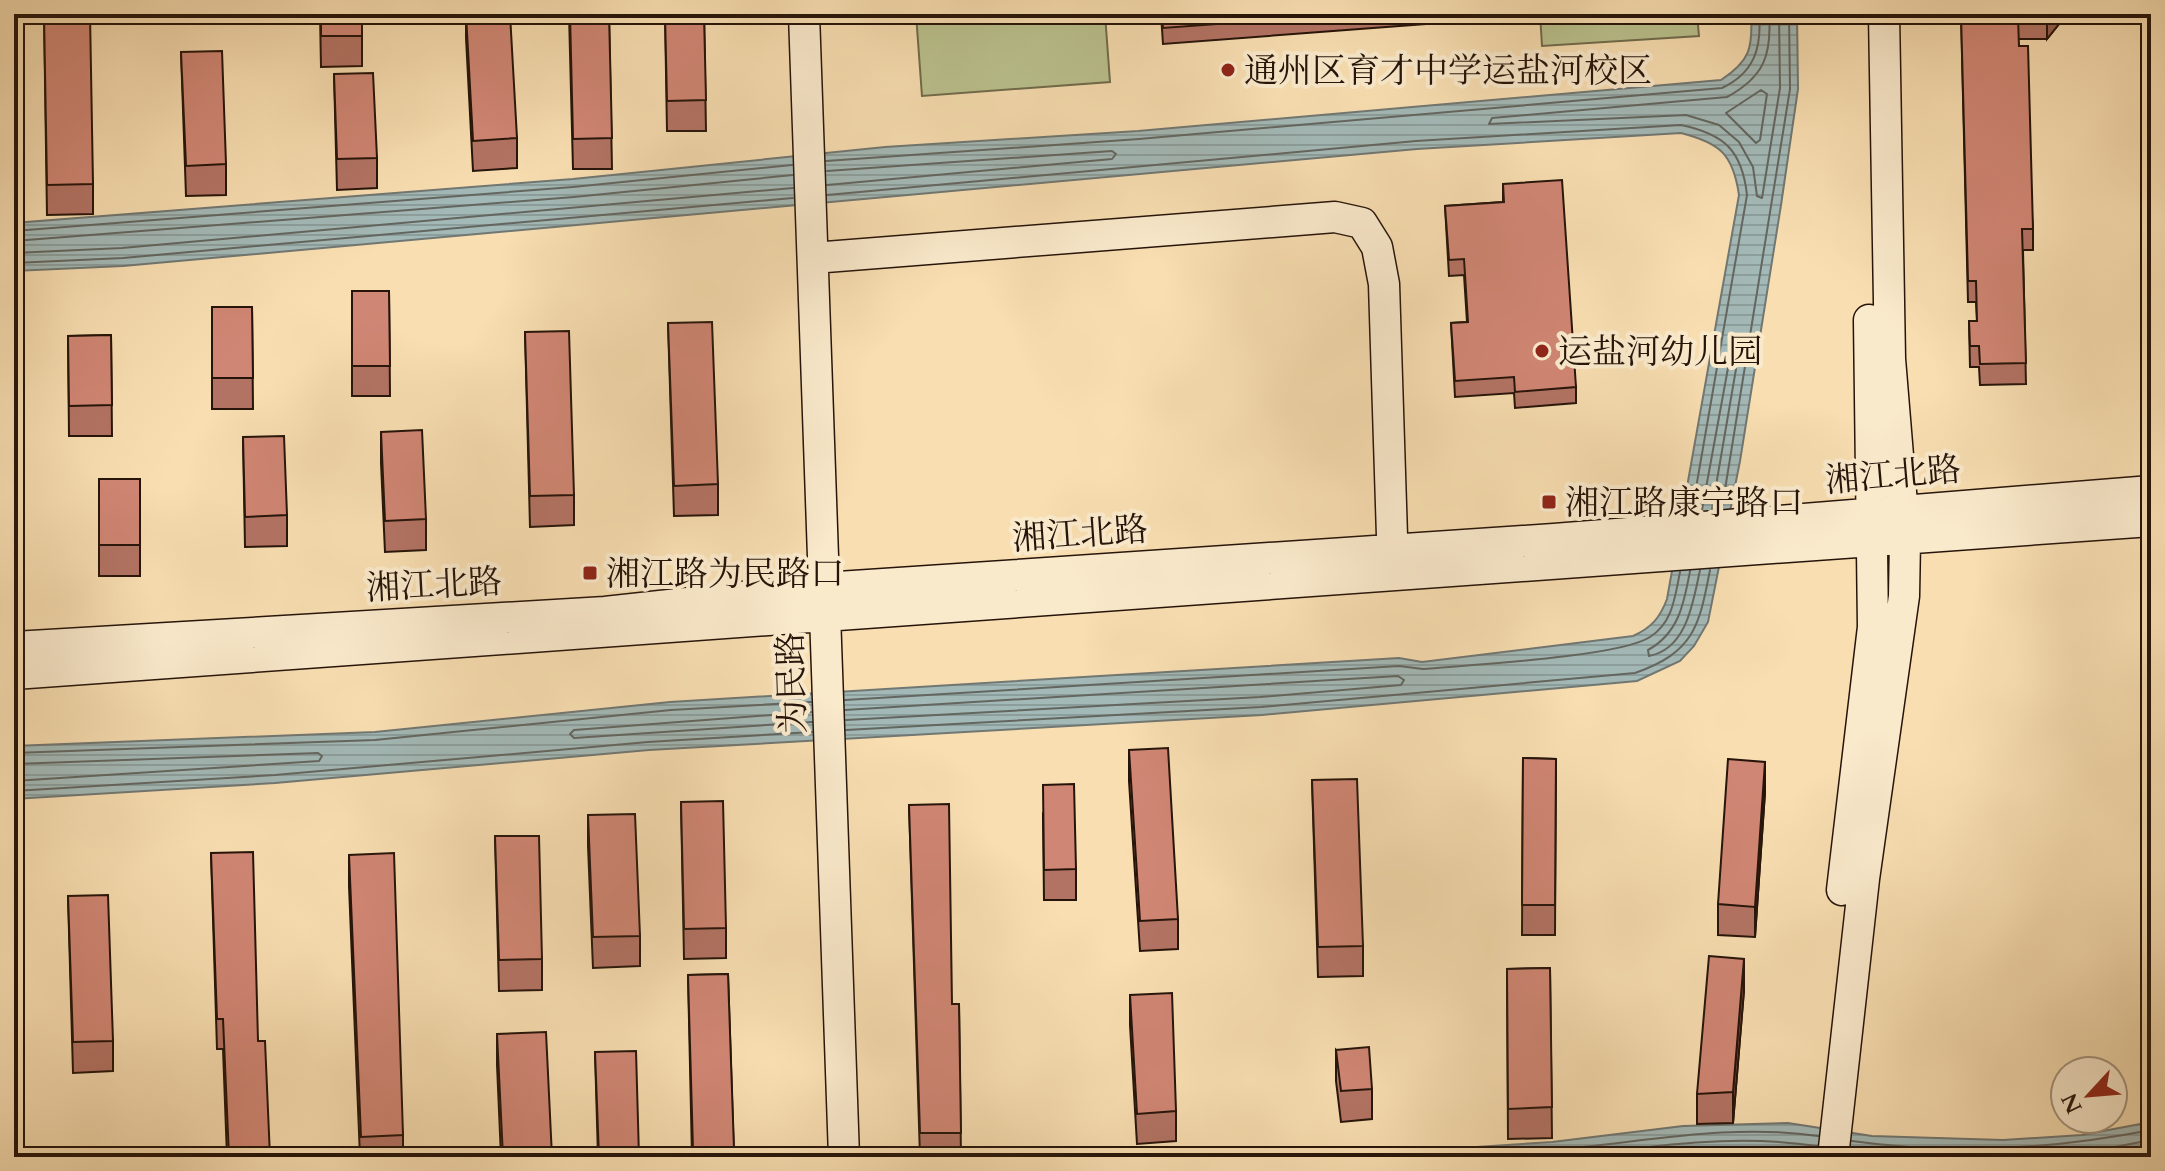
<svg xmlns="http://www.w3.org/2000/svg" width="2165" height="1171" font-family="Cardo,'Noto Serif SC',serif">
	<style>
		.pitch { fill: #bac28e; stroke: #706b4c; stroke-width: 2 }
		.water { fill: url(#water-rules); stroke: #717772; stroke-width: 2 }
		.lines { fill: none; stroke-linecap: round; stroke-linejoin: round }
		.shore { stroke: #646660; stroke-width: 2 }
		.secondary-casing { stroke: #26140a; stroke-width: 33 }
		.secondary { stroke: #faeacc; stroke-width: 30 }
		.wall { fill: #b37364; stroke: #26140a; stroke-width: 2 }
		.shaded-wall { fill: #925e51; stroke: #26140a; stroke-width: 2 }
		.building { fill: #d08674; stroke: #26140a; stroke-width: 2 }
		.poi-dot { fill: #8f2418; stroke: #faeacc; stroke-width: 3 }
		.labels { text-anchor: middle; stroke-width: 8; stroke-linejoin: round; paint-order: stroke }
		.poi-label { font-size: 34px; fill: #26140a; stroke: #faeacc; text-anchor: start }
		.street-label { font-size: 34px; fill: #26140a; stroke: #faeacc }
	</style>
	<defs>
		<pattern id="water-rules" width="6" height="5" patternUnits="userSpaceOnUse" patternTransform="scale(2)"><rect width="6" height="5" fill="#a3b9b7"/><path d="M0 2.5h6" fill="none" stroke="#8c9e9c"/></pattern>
	</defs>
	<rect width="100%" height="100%" fill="#f8deb1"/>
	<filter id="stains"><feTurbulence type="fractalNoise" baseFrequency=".0025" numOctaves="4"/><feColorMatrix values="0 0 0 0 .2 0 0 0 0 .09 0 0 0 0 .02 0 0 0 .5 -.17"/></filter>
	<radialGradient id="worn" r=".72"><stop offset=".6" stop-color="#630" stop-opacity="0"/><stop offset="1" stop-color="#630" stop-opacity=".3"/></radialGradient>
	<path class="pitch" d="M916,14H1105L1110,82L922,96Z
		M1540,14H1697L1699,36L1542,46Z"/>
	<path class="water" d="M1751,14H1797L1798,89L1781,205L1740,461L1708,622L1694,646L1680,661L1637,681L1262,715L649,750L275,783L14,799V746L375,732L670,702L1399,658L1422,662L1633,636C1651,628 1660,618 1667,599L1739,195C1733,154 1720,143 1681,133L1417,149L123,266L14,271V223L573,179L885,147L1138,131L1721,80C1750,61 1753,48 1751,14Z
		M2151,1122V1157H1323L1552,1142L1683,1126L1788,1123L1872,1136L2003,1140L2082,1135Z"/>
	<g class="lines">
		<path class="shore" d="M1769,14C1772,55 1764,77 1727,97L1492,118L1489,124L1686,115L1719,125L1739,142L1753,167L1757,196L1762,198L1780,88L1779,14
			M1761,90L1767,94L1760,140L1756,143L1726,113Z
			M826,161L1139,139L1722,88C1754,73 1762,48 1759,14
			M827,171L1112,151L1116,154L1112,159L827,185
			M827,195L1416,141L1681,125C1724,134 1742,150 1747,195L1692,511
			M14,231L573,187L792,165
			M14,241L574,197L793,175
			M14,253L122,248L793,188
			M14,263L123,258L793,198
			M1722,508L1790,89L1789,14
			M1702,510L1728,368L1732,365L1736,369L1712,509
			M1690,571C1684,603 1679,633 1648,650L1649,656C1687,649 1693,602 1700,570
			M845,700L1399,666L1423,669C1467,665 1620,657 1650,637C1673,623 1675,596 1680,572
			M845,710L1398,676L1404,680L1401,685L1260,697L846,720
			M811,712L574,730L570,734L574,738L812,722
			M846,730L1261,707L1635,673C1694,652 1699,627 1710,570
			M14,753L375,740L671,710L811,702
			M14,764L318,753L322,756L319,761L14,781
			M14,791L275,775L648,742L812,732
			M1852,1141C1951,1155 2054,1149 2151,1130
			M1851,1151L1967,1157
			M1429,1157C1470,1154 1511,1154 1551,1150C1640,1143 1728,1123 1818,1136
			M1576,1157C1654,1145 1738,1134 1817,1146
			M1676,1157L1786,1153L1811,1157
			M2022,1157L2084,1153L2151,1140"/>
		<g class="secondary-casing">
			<path id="secondary" d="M804,14L844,1157
				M813,258L1335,217L1362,223L1377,247L1384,284L1393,568
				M14,647L605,612L823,588L1554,539L2151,491
				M14,674L2151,521
				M1842,890L1873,627L1869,320
				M1833,1157L1864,879L1904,596L1905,540L1890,359L1884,14"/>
		</g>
		<use href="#secondary" class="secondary"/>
	</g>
	<path class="wall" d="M44,14L93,184V214L47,215Z
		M320,14H362V66L321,67Z
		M466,14L517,138V168L473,171L466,38Z
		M569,14H609L612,169H573Z
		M665,14H704L706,131H667Z
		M1161,14H1492V19L1163,44Z
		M1961,14H2067L2047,39H2018L2033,229V250H2023L2026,384L1980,385L1979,367H1970L1969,321H1977L1976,302H1968Z
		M181,52L226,164V195L186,196Z
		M334,74L377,158V188L337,190Z
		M1503,184L1576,387V403L1515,408L1514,393L1455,397L1451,323L1467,322L1464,275L1449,276L1445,206L1503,202Z
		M352,291H389L390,396H352Z
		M212,307H252L253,409H212Z
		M668,323L718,484V515L674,516Z
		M525,332L574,495V525L530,527Z
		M111,335L112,436H69L68,336Z
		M381,432L426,519V550L385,552L381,463Z
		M243,437L287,515V546L245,547Z
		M99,479H140V576H99Z
		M1129,750L1178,919V949L1140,951L1129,781Z
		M1523,758L1556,759L1555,935H1522Z
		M1312,780L1363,946V976L1318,977Z
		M1765,792L1755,937L1718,935V904Z
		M681,802L726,928V958L684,959Z
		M909,805L952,1004H959L961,1157H920Z
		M588,815L640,936V966L593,968L588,846Z
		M1043,815L1076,869V900H1044Z
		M495,836L542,959V990L499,991Z
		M211,853L258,1041L270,1157H227L223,1049H217Z
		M349,855L403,1135V1157H360L349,886Z
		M68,896L113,1041V1071L73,1073Z
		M1550,968L1552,1138L1508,1139L1507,969Z
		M728,974L734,1157H692L688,975Z
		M1744,990L1733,1123L1697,1124V1094Z
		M1130,995L1176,1111V1141L1137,1144L1130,1025Z
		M497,1034L552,1157H501L497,1065Z
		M1336,1050L1372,1089V1119L1341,1122L1336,1081Z
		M595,1052L639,1157H598Z"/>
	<path class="shaded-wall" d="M2051,14H2067L2047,39V18Z
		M1765,762V792L1755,937V907Z
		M1744,959V990L1733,1123V1092Z"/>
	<path class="building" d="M44,14H90L93,184L47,185Z
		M321,14H362V36H321Z
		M466,14H510L517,138L473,141Z
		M570,14H609L612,138L573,139Z
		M665,14H704L706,100L667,101Z
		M1162,14H1352L1163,28Z
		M1961,14H2051L2047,18H2018L2019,46H2028L2033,229H2022L2026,363L1980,364L1979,346H1970L1969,321H1977L1976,281H1968Z
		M222,51L226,164L186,166L181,52Z
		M373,73L377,158L337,159L334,74Z
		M1562,180L1576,387L1515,392L1514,377L1455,381L1451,323L1468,322L1464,259L1449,260L1445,206L1504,202L1503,184Z
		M352,291H389L390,366H352Z
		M212,307H252L253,378H212Z
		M712,322L718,484L674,486L668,323Z
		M569,331L574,495L530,496L525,332Z
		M111,335L112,405L69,406L68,336Z
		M422,430L426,519L385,521L381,432Z
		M284,436L287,515L245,517L243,437Z
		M99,479H140V545H99Z
		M1168,748L1178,919L1140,921L1129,750Z
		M1523,758L1556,759L1555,905H1522Z
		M1728,759L1765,762L1755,907L1718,904Z
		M1357,779L1363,946L1318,947L1312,780Z
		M1074,784L1076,869L1044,870L1043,785Z
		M723,801L726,928L684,929L681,802Z
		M949,804L952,1004H959L961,1133H920L909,805Z
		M635,814L640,936L593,937L588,815Z
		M495,836H539L542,959L499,960Z
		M253,852L258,1041H265L270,1157H229L223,1019H217L211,853Z
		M394,853L403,1135L361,1137L349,855Z
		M108,895L113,1041L73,1042L68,896Z
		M1709,956L1744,959L1733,1092L1697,1094Z
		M1550,968L1552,1107L1508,1109L1507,969Z
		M728,974L734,1149L693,1150L688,975Z
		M1172,993L1176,1111L1137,1114L1130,995Z
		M546,1032L552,1157H503L497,1034Z
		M1369,1047L1372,1089L1341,1091L1336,1050Z
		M636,1051L639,1157H599L595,1052Z"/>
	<g class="poi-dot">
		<circle cx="1228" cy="70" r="8"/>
		<circle cx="1542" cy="351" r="8"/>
		<rect x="1541" y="494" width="16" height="16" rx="4"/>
		<rect x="582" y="565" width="16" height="16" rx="4"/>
	</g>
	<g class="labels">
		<g class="poi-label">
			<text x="1244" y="82">通州区育才中学运盐河校区</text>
			<text x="1558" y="363">运盐河幼儿园</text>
			<text x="1565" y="514">湘江路康宁路口</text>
			<text x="606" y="585">湘江路为民路口</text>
		</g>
		<g class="street-label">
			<text transform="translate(1893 474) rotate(-5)" y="12">湘江北路</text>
			<text transform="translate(1080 533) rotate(-4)" y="12">湘江北路</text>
			<text transform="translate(434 584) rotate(-3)" y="12">湘江北路</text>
			<text transform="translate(791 683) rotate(-92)" y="12">为民路</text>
		</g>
	</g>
	<rect width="2165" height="1171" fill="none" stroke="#f8deb1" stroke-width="48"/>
	<rect x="16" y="16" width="2133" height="1139" fill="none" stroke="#26140a" stroke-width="4"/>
	<rect x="24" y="24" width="2117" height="1123" fill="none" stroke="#26140a" stroke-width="2"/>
	<g transform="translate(2089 1095) rotate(244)"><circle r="38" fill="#faeacc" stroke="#a5947e" stroke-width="2"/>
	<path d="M0-6L14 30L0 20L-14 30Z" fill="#8f2418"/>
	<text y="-12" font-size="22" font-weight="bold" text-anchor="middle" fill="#26140a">N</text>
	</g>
	<rect width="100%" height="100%" filter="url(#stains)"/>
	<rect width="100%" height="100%" fill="url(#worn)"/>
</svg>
